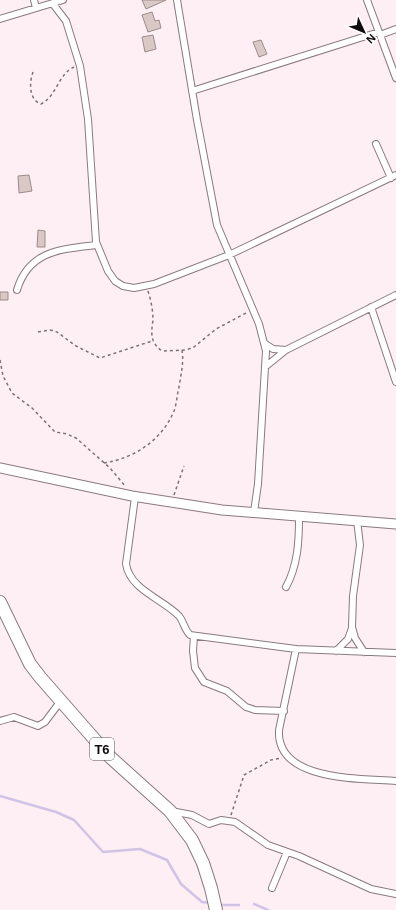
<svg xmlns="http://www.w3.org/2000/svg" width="396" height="910" font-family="Arial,sans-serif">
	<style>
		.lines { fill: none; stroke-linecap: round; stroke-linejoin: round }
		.stream { stroke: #d1c3e5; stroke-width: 2.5 }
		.building { fill: #dac8c6; stroke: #9c8b89 }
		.street-casing { stroke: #897a7e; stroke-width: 8 }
		.secondary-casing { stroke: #897a7e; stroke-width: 11 }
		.highway-casing { stroke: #897a7e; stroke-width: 14 }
		.path { stroke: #7b7274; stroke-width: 1.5; stroke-dasharray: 3 3; stroke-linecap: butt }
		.street { stroke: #fff; stroke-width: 6 }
		.secondary { stroke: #fff; stroke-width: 9 }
		.highway { stroke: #fff; stroke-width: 12 }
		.labels { text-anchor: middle; stroke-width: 3; stroke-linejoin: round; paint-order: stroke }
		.shield { fill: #fff; stroke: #585455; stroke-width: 1 }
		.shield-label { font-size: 13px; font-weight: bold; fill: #100a0c }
	</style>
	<rect width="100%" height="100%" fill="#fdeff3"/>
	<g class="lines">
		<path class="stream" d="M0,796L56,812L74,820L103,852L140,849L167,860L181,884L202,902L211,903
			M254,904L268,910
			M218,905H239"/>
	</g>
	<path class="building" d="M142,0H166L146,9Z
		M152,12L155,21L159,20L161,28L148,32L142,15Z
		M153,35L156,49L145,52L142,37Z
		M261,40L267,54L259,57L253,42Z
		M29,175L32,191L19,193L18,176Z
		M38,230L45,231V247H37Z
		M0,292H8V300H0Z"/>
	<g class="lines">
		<g class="street-casing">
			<path id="street" d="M34,0L36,8
				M177,0L197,120L217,225L259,324L266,351L258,484L254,512
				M367,0L396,78
				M53,4L66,21L80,66L88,119L96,242L108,271L115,281L123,286L134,288L154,284L229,255L396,175
				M0,19L63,0
				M380,35L396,29
				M192,91L379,32
				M376,144L391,178
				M17,290C29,250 62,249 97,245
				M371,307L396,382
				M264,343L273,349L286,350
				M265,367L286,350L396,295
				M135,497L126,564C130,590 163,599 179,616C184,622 184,629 190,635L296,649L396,653
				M357,520L360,545L353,596L352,627L355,638L364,652
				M286,587C298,565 299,541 299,517
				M194,636L193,651L195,668L204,682L227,691L246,707L255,710L284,711
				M296,649L279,730C276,782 361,778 396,781
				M336,651L348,639L352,628
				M0,721L14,717L38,726L45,722L60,702
				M171,811L192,815L209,824L221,820L235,822L268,845L299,856L371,889L396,894
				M272,888L287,852"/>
		</g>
		<g class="secondary-casing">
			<path id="secondary" d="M0,468L132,496L222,510L396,524"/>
		</g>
		<g class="highway-casing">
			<path id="highway" d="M0,602L30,664L40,677L110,757L170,811L192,840L203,863L211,888L216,910"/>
		</g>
		<path class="path" d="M33,72C29,83 29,100 41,104C57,96 58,74 74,67
			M148,291C151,300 153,311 153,320C151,334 150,342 162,351L186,350L194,347L216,329L246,313
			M38,332L50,330L57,332L76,346L100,358L152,341
			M0,360L3,376L12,393L32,408L55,432L67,434L76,438L110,468L126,487
			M104,463C135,458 162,440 174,411C177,403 177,394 179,387C181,374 184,363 182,350
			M174,495L184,466
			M231,815L244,775L271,760L282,758"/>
		<use href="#street" class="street"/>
		<use href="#secondary" class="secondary"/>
		<use href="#highway" class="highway"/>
	</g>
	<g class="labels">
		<rect class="shield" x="90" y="738" width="24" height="22" rx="3"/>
		<g class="shield-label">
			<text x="102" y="754">T6</text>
		</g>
	</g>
	<g transform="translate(364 32) rotate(134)" stroke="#ffffff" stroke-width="3" paint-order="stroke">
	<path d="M0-3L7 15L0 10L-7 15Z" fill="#100a0c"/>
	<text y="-6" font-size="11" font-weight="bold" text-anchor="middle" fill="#100a0c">N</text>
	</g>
</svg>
